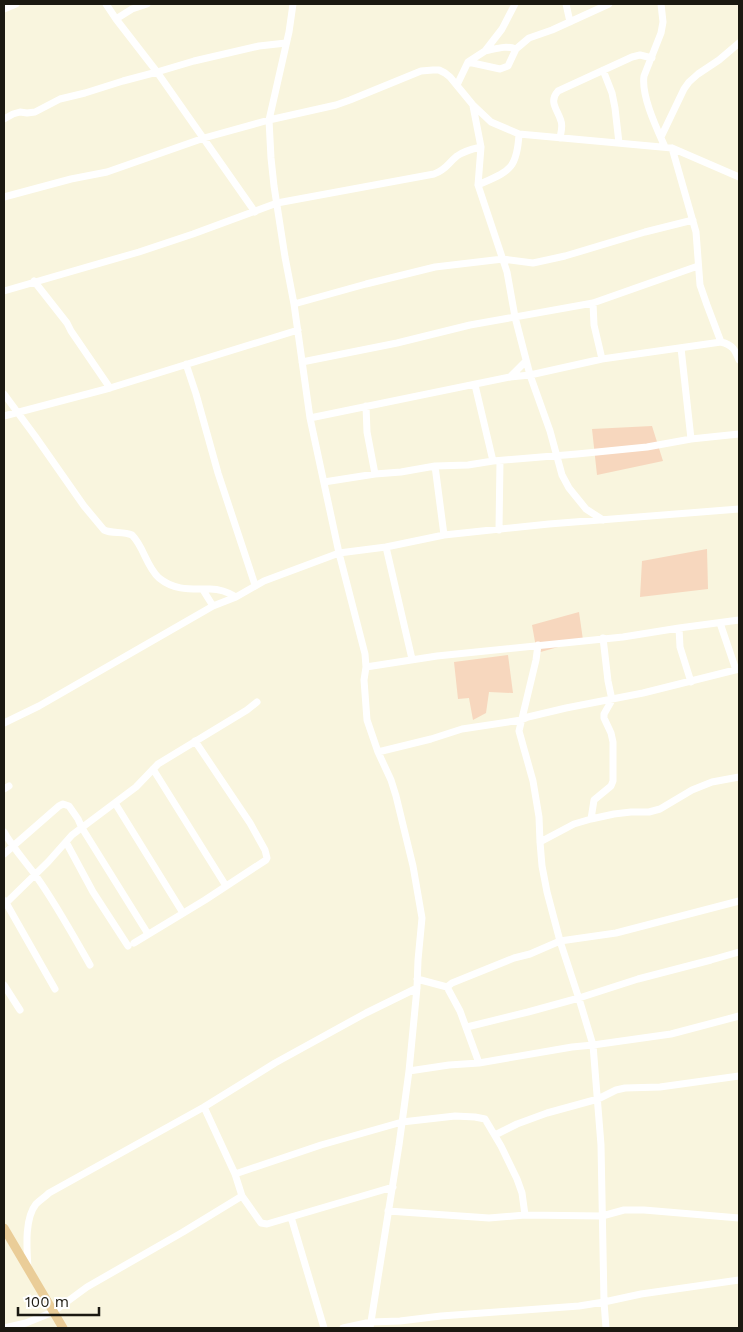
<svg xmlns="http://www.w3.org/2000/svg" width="743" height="1332" font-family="'Work Sans',sans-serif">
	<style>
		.green { fill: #f7d7be }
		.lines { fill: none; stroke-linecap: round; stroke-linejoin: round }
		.minor { stroke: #fff; stroke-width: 7 }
		.major { stroke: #eacd98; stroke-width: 9 }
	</style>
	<rect width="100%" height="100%" fill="#f9f5de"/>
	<path class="green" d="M652,426L663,461L597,475L592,429Z
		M707,549L708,589L640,597L642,561Z
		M579,612L583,640L537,653L532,625Z
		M508,655L513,693L489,692L486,713L473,720L469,698L458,699L454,662Z"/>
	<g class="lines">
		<path class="minor" d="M106,4L116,19L157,72L255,212
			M293,4L289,32L269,120L271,158L274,186L285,257L294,304L310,418L339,553L365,654L366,667L364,680L367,720L378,752L391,780L396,796L413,866L422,918L418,960L417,988L409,1071L399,1145L370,1328
			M566,4L570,22
			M661,4L663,22L661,33L644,76C641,96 657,129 665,147
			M4,9L16,4
			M116,19L132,9L147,4
			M485,51C496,49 505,45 516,49
			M468,62L500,69L508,66L516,49L529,38L552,30L609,4
			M603,70L612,93L615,108L619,143
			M457,85L468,62L485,51L502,29L515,4
			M473,106L481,147L478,185L507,272L515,317L530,375L550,431L562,475L569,488L586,509L603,520
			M4,119L13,114L20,112L27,113L35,112L60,99L85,93L123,81L157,72L194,61L259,46L286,43
			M661,137L684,89L689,82L698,74L719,60L739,43
			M560,138C561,132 563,126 561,121C558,110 548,102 558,91L632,57L640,55L652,58
			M672,148L696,232L700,285L707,305L721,342C733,345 735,350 739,360
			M478,185C509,171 517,170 519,134
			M4,197L71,179L107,172L204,138L269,120L336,105L350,100L421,71L433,70H439L445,73L450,77L473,105L491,122L519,134L672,148L739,177
			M34,281L67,323L71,331L110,388
			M4,291L139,252L193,234L277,203L434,174C447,169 447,164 457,156C464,151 472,149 481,147
			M593,303L594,325L602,359
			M294,304L366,284L435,267L503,259L533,263L565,256L645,232L693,220
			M681,348L691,439
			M302,362L397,343L470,325L593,303L698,266
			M186,364L196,394L218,473L255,585
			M510,377L526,361
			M475,385L493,461
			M4,394L35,436L84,506L104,530C112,534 123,531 132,535C144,547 146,566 159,578C175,591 191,589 210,589C220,589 228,592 236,597
			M366,406L367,432L375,474
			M4,416L110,388L298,330
			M310,418L510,377L530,375L602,359L721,342
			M435,466L444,535
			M324,482L375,474L401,472L435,466L468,465L493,461L577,454L647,447L691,439L739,434
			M499,530L500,461
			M386,547L412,659
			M203,590L213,606
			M720,623L736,670
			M679,628L680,647L691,682
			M538,645L536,660L519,731L533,781L539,817L540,842L542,866L547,892L560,941L580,1002L593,1045L601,1145L604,1302L606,1328
			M366,667L437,656L623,637L679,628L739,620
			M4,723L39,706L213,606L236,597L264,581L339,553L386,547L444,535L549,524L739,509
			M378,752L431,739L462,729L521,720L528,717L566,708L643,693L739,669
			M153,769L226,886
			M4,789L9,786
			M115,803L183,913
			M591,819L594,800L611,786L613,781V742L611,733L604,718V714L612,700L608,681L603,638
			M4,832C13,848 25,861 36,876C56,904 73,935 90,965
			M66,842L93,892L128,946
			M540,842L574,824L591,819L614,814L631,812H649L660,809L692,790L712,782L739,777
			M4,854L59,806L63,804L69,806L78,819L82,828L148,934
			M5,901L55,989
			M4,905L48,862L72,835L136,787L158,764L247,710L257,702
			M134,943L205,900L266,860L267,858L265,850L250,823L195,741
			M417,979L447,987L460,1011L479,1063
			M4,985L20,1010
			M447,987L452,983L514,958L530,954L560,941L616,933L739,901
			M467,1027L528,1012L579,998L638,979L711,960L739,952
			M409,1071L449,1065L479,1063L572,1047L593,1045L671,1034L739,1016
			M204,1107L235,1174L242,1196L261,1223L267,1224L393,1187
			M495,1135L517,1124L547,1113L598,1099L616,1090L625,1088L660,1087L739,1076
			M235,1174L321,1145L402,1122L455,1116L475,1117L485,1119L501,1146L517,1179L522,1193L525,1215
			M388,1211L489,1218L525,1215L602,1216L624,1210H644L739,1218
			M291,1217L324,1328
			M28,1268C27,1250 24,1219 36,1204C40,1200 45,1197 49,1193L204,1107L275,1063L366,1013L417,988
			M4,1328L26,1323L53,1312L87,1287L183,1232L242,1196
			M343,1328L371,1322L400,1321L441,1316L579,1306L604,1302L641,1294L739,1280"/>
		<path class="major" d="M4,1228L63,1328"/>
	</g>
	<rect width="743" height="1332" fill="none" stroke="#1b1911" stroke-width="10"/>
	<path d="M18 1307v8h81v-8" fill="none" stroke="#1b1911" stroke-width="2.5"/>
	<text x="25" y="1307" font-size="15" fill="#1b1911" stroke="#ffffff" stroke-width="4" paint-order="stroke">100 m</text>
</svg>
